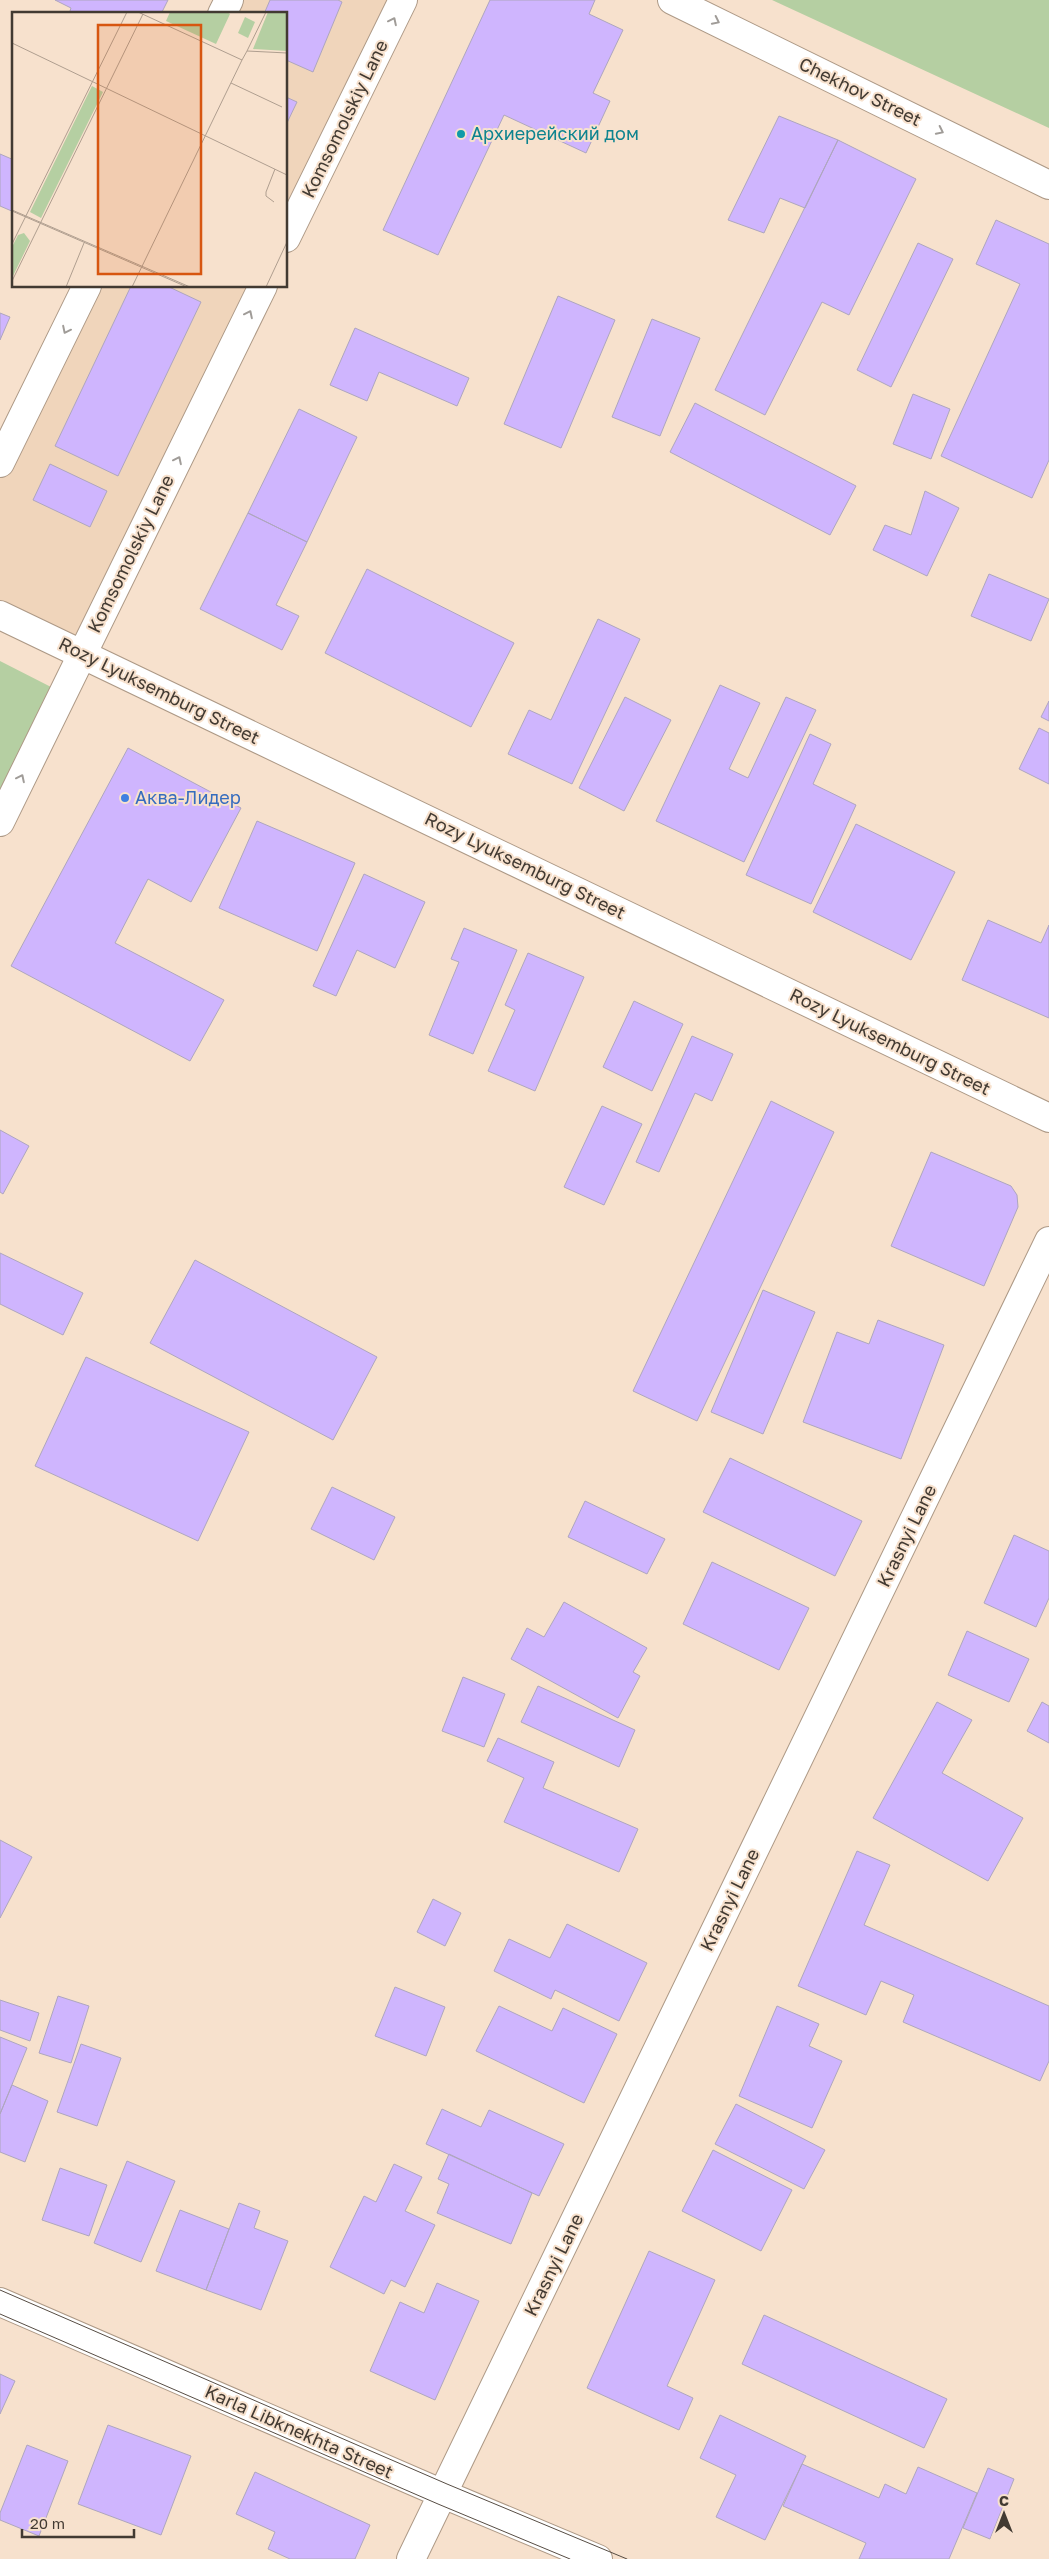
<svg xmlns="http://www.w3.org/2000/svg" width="1049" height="2559" font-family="'Golos Text',sans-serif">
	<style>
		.built { fill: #f0d5bb }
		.green { fill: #b5cfa2 }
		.building { fill: #cfb5fe; stroke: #aea6be }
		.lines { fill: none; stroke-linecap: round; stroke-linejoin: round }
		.minor-casing { stroke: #ad9986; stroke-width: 30 }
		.major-casing { stroke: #ad9986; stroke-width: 30 }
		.minor { stroke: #fff; stroke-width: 28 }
		.major { stroke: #fff; stroke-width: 28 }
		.tram { stroke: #574d44; stroke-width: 1 }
		.oneway { stroke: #a09c98 }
		.culture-dot { fill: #0f9aa8; stroke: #f7e1cd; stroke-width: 2 }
		.shop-dot { fill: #3f7fe0; stroke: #f7e1cd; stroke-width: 2 }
		.labels { text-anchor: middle; stroke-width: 4; stroke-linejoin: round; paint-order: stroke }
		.street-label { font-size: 18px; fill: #423a32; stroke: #f7e1cd }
		.culture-label { font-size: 18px; fill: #0d838f; stroke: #f7e1cd; text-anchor: start }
		.shop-label { font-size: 18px; fill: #366cbe; stroke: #f7e1cd; text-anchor: start }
		.inset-road { fill: none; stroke: #af9e8f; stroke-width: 1 }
		.view { fill: #d75610; fill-opacity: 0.15; stroke: #d75610; stroke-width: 2.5 }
		.inset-edge { fill: none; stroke: #423a32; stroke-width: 2.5 }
	</style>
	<rect width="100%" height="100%" fill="#f7e1cd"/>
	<path class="built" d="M229,0H403L286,238V14H222Z
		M87,286H263L82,654L0,615V463Z"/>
	<path class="green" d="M772,0H1049V128Z
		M0,661L51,687L0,790Z"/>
	<path class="building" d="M55,0H168L161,14H69L71,8Z
		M270,0H338L342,2L313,72L286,60V14H264Z
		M490,0H595L589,14L623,30L593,93L610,101L586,153L504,115L438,255L383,230Z
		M286,97L297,102L286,125Z
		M779,116L838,140L805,208L780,198L764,233L728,220Z
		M838,140L916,179L849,315L822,302L765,415L715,390Z
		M0,154L14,160V212L0,206Z
		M996,220L1049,244V460L1032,498L941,456L1020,284L976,264Z
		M918,243L953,259L891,387L857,370Z
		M131,286H167L201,302L118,476L55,446Z
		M558,296L615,320L561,448L504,424Z
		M0,313L10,317L0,340Z
		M652,319L700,338L660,436L612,417Z
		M355,328L469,378L457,406L379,372L367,401L330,385Z
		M913,394L950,409L931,459L893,444Z
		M695,403L856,486L830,535L670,452Z
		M299,409L357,437L307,542L248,513Z
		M50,464L107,491L90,527L33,500Z
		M925,491L959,508L927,576L873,550L885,525L911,535Z
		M248,513L307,542L276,605L299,616L282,650L200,609Z
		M367,569L514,643L471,727L325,653Z
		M989,574L1049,599L1031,641L971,616Z
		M598,619L640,639L572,784L508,754L529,710L551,720Z
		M720,685L760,703L729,769L748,778L786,697L816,710L744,862L656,821Z
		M625,697L671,720L624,811L579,788Z
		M1049,701V721L1041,717Z
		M1039,728L1049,733V784L1019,769Z
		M810,734L831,744L813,784L856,805L811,904L746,875Z
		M128,748L241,808L191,902L148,879L115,943L224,1000L190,1061L11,966Z
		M257,821L355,863L317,951L219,908Z
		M856,824L955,872L911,960L813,912Z
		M364,874L425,902L395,968L357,950L336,996L313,986Z
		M988,920L1041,943L1049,925V1018L962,980Z
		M464,928L517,950L473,1054L429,1035L459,962L451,959Z
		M528,953L584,977L535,1091L488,1071L515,1010L505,1005Z
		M634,1001L683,1024L652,1091L603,1067Z
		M692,1036L733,1054L712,1101L695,1093L659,1172L636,1162Z
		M771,1101L834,1132L697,1421L633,1391Z
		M602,1106L642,1124L604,1205L564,1187Z
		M0,1130L29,1146L3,1194L0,1192Z
		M931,1152L1011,1186L1017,1195L1018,1207L984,1286L891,1246Z
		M0,1253L83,1293L63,1335L0,1304Z
		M195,1260L377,1357L333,1440L150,1343Z
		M763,1290L815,1312L763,1434L711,1412Z
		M878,1320L944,1345L901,1459L803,1422L837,1332L869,1344Z
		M86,1357L249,1432L198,1541L35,1466Z
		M730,1458L862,1521L835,1576L703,1512Z
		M332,1487L395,1517L374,1560L311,1529Z
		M585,1501L665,1539L647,1574L568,1537Z
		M1014,1535L1049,1551V1598L1036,1627L984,1603Z
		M712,1562L809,1608L779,1670L683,1624Z
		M564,1602L647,1648L633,1672L640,1676L618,1718L511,1659L527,1628L544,1637Z
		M967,1631L1029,1659L1009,1702L948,1675Z
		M463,1677L505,1694L484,1747L442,1731Z
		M538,1686L635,1730L619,1767L521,1722Z
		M937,1702L972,1720L942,1773L1023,1818L988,1881L873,1818Z
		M1042,1702L1049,1706V1743L1027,1731Z
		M498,1738L554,1762L543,1788L638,1829L619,1872L504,1822L524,1778L487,1761Z
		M0,1840L32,1857L0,1918Z
		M857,1851L890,1865L864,1925L1049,2006V2061L1040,2081L903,2022L914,1995L881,1981L866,2015L798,1986Z
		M433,1899L461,1913L445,1946L417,1932Z
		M567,1924L647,1963L619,2021L555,1990L551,1999L494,1971L509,1939L550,1958Z
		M395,1987L445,2007L426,2056L375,2036Z
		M58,1996L89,2006L71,2063L39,2053Z
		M0,2000L39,2013L30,2041L0,2030Z
		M499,2006L552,2031L563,2008L617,2034L584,2103L476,2051Z
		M777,2006L819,2024L809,2046L842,2061L812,2128L739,2096Z
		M0,2037L27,2048L0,2114Z
		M81,2044L121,2058L97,2126L57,2112Z
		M12,2085L48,2101L25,2162L0,2152V2114Z
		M736,2104L825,2150L804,2189L715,2144Z
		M442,2109L481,2127L489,2110L564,2144L539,2196L426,2144Z
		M713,2150L792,2190L761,2251L682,2211Z
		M449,2154L532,2193L511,2244L437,2213L449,2184L438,2179Z
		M127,2161L175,2181L141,2262L94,2243Z
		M394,2164L422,2177L405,2211L435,2225L405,2287L391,2280L384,2294L330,2267L364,2196L376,2202Z
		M60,2168L107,2185L89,2236L42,2220Z
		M239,2203L260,2211L254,2228L288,2241L261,2310L206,2290Z
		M180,2210L229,2229L206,2290L156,2271Z
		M649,2251L715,2280L667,2386L693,2398L679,2430L587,2388Z
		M437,2283L479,2301L435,2400L370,2371L400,2302L424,2313Z
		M764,2315L947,2399L924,2448L742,2364Z
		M0,2374L15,2381L0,2414Z
		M720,2415L806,2456L765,2540L716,2517L736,2475L700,2458Z
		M108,2425L191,2456L161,2535L78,2504Z
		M27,2445L68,2461L39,2536L0,2520V2513Z
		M802,2464L879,2498L885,2484L906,2494L918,2467L977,2493L949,2559H859L866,2543L783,2506Z
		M988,2468L1014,2479L990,2539L963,2528Z
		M255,2472L370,2525L355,2559H290L268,2549L275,2532L236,2514Z"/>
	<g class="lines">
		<g class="minor-casing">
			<path id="minor" d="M222,14L229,0
				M286,238L403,0
				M0,463L87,286
				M0,615L1049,1118
				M0,822L263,286
				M0,2302L443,2494L598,2559
				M411,2559L1049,1241"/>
		</g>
		<g class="major-casing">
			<path id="major" d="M672,0L1049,185"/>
		</g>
		<use href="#minor" class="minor"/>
		<use href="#major" class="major"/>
		<path class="tram" d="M0,2290L447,2484L627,2559
			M0,2314L438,2504L570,2559"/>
	</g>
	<defs><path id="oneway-chevron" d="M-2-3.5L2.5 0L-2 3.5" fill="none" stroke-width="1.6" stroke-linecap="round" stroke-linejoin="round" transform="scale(1.25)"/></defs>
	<g class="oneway">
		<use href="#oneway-chevron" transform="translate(393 21) rotate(-64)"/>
		<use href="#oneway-chevron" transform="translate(716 21) rotate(26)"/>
		<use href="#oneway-chevron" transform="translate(940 131) rotate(26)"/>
		<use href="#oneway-chevron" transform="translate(249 314) rotate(-64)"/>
		<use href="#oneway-chevron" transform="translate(66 330) rotate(116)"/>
		<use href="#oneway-chevron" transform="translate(178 460) rotate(-64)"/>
		<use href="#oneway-chevron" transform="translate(21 778) rotate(-64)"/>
	</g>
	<circle class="culture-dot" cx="461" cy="134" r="5"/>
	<circle class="shop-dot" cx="125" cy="798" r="5"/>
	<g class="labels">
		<g class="street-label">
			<text transform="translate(860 92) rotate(26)" y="6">Chekhov Street</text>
			<text transform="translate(345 119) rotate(-64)" y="6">Komsomolskiy Lane</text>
			<text transform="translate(131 554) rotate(-64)" y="6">Komsomolskiy Lane</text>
			<text transform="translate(159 691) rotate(26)" y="6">Rozy Lyuksemburg Street</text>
			<text transform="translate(525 866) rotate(26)" y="6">Rozy Lyuksemburg Street</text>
			<text transform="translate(890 1042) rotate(26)" y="6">Rozy Lyuksemburg Street</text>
			<text transform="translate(907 1536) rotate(-64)" y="6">Krasnyi Lane</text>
			<text transform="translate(730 1900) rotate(-64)" y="6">Krasnyi Lane</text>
			<text transform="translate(554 2265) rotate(-64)" y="6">Krasnyi Lane</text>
			<text transform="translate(299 2432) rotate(24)" y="6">Karla Libknekhta Street</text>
		</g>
		<g class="culture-label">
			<text x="471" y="140">Архиерейский дом</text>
		</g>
		<g class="shop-label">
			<text x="135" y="804">Аква-Лидер</text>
		</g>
	</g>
	<g transform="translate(12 12)">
		<rect width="275" height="275" fill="#f7e1cd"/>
		<path d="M158,0H215L218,2L204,32L154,9ZM256,0H275V39L241,37ZM233,5L243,10L236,26L226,21ZM80,74L91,80L29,206L18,200ZM12,221L18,229L0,266V235L6,223Z" fill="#b5cfa2"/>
		<path class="inset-road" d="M126,0L230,48L235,39L275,41M0,31L275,163M235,39L254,0M219,71L270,95M262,190L254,184V180L263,157M0,198L178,275M0,199L175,275M0,232L115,0M0,269L131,2M54,275L72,231M120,275L230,48M254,275L275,230"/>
		<path class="view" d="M86,13H189V262H86Z"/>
		<rect width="275" height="275" class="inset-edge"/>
	</g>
	<g transform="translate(1004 2514)" stroke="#f7e1cd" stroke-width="4" paint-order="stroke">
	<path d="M0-4L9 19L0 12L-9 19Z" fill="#423a32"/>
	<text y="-8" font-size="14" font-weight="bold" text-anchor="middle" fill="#423a32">С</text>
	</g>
	<path d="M22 2529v8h112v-8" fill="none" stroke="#423a32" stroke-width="2.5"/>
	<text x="30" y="2529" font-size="15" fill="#423a32" stroke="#f7e1cd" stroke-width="4" paint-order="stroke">20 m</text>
</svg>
